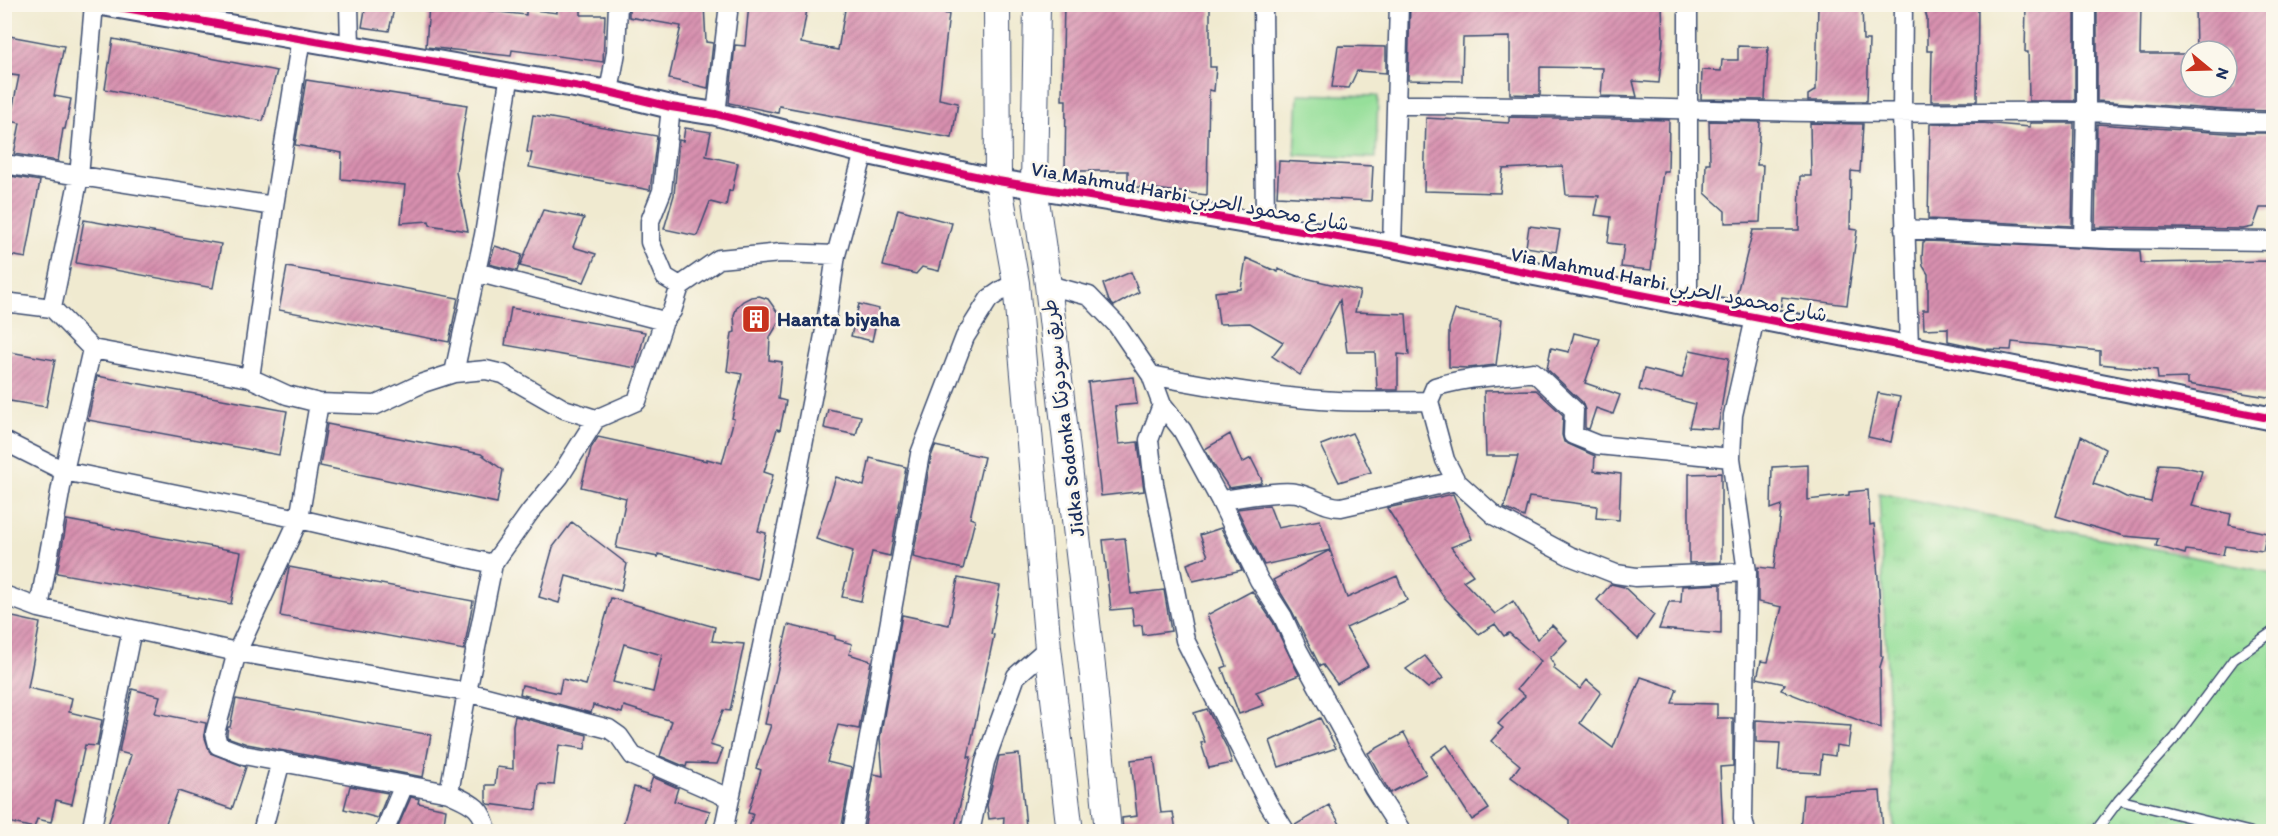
<svg xmlns="http://www.w3.org/2000/svg" width="2278" height="836" font-family="Itim,'Playpen Sans Arabic',sans-serif">
	<style>
		.grass { fill: url(#grass-tufts); stroke: #58877c; stroke-width: 1.5 }
		.green { fill: #96df9a; stroke: #58877c; stroke-width: 1.5 }
		.building { fill: url(#building-hatch); fill-rule: evenodd }
		.lines { fill: none; stroke-linecap: round; stroke-linejoin: round }
		.service-casing { stroke: #3b4b6f; stroke-width: 12 }
		.minor-casing { stroke: #3b4b6f; stroke-width: 21 }
		.tertiary-casing { stroke: #3b4b6f; stroke-width: 26 }
		.secondary-casing { stroke: #3b4b6f; stroke-width: 28 }
		.service { stroke: #fff; stroke-width: 9 }
		.minor { stroke: #fff; stroke-width: 18 }
		.tertiary { stroke: #fff; stroke-width: 22 }
		.secondary { stroke: #fff; stroke-width: 26 }
		.cycleway-casing { stroke: #fbf7ec; stroke-width: 11 }
		.cycleway { stroke: #d6006c; stroke-width: 8 }
		.labels { text-anchor: middle; stroke-width: 5; stroke-linejoin: round; paint-order: stroke }
		.street-label { font-size: 20px; fill: #1b2f5e; stroke: #fbf7ec }
		.poi-label { font-size: 20px; font-weight: bold; fill: #1b2f5e; stroke: #fbf7ec; text-anchor: start }
	</style>
	<defs>
		<pattern id="grass-tufts" width="24" height="20" patternUnits="userSpaceOnUse" patternTransform="scale(1.5)"><rect width="24" height="20" fill="#96df9a"/><path d="M3 7l-1-3M5 7V3M7 7l1-3M15 17l-1-3M17 17v-4M19 17l1-3" fill="none" stroke="#81c087"/></pattern>
		<pattern id="building-hatch" width="6" height="6" patternUnits="userSpaceOnUse" patternTransform="scale(1.5)"><rect width="6" height="6" fill="#d890af"/><path d="M-1 1l2-2M0 6l6-6M5 7l2-2" fill="none" stroke="#ae7692"/></pattern>
	</defs>
	<rect width="100%" height="100%" fill="#fbf7ec"/>
	<filter id="ink" filterUnits="userSpaceOnUse"><feTurbulence type="fractalNoise" baseFrequency=".0167" numOctaves="2"/><feDisplacementMap in="SourceGraphic" scale="12" xChannelSelector="R" yChannelSelector="G"/><feConvolveMatrix kernelMatrix="1 2 1 2 8 2 1 2 1" color-interpolation-filters="sRGB"/></filter>
	<filter id="wash" filterUnits="userSpaceOnUse"><feTurbulence type="fractalNoise" baseFrequency=".008" numOctaves="4" result="noise"/><feDisplacementMap in="SourceGraphic" scale="24" xChannelSelector="R" yChannelSelector="G"/><feGaussianBlur stdDeviation="1.35" result="paint"/><feColorMatrix in="noise" values="0 0 0 0 0 0 0 0 0 0 0 0 0 0 0 0 0 1.4 0 .05"/><feComposite in="paint" operator="in"/></filter>
	<g filter="url(#wash)">
		<rect width="100%" height="100%" fill="#f0ead0"/>
		<path class="grass" d="M1879,493L2273,573V831H1894Z"/>
		<path class="green" d="M1298,94L1378,96L1376,158L1295,155Z"/>
		<g id="blocks">
			<path class="building" d="M366,4H395L389,31L362,27Z
				M429,4L526,15V9L557,13V4H581V15H605L603,62L512,50L511,56L426,47Z
				M629,4H704L706,42L713,43L708,88L669,79L681,26L629,17Z
				M749,4H808L801,43L838,50L846,4H902V9L949,14L939,99L958,103L952,138L779,106L778,113L729,103L735,45L745,46Z
				M1064,4H1210V67H1216L1214,91L1209,90L1207,195L1128,186V171H1065L1066,100H1062Z
				M1410,4H1662L1663,38L1659,83L1633,81L1637,97L1601,96L1603,68L1540,67V95L1510,94V37L1463,38L1462,81L1408,80Z
				M1818,4H1862L1863,40H1869L1867,101H1808V95L1816,90Z
				M1923,4H1978L1977,101H1931L1932,51H1927V18Z
				M2026,4H2075V101H2029L2028,52H2025Z
				M2097,4H2141L2140,54H2191V87H2227V51H2196L2195,4H2274V111L2227,110L2097,101Z
				M4,35L64,46L54,96L71,99L65,129H63L58,161L14,154L20,123L10,121L19,76L4,74Z
				M113,39L277,71L263,121L105,89Z
				M1338,46L1386,47V73L1357,71L1349,88L1332,87Z
				M1738,46L1768,47L1765,100L1701,99L1702,70L1721,71L1722,60H1738Z
				M306,80L467,105L456,172L468,231L430,225L429,221L401,223L405,185L341,179L342,153L295,145Z
				M533,115L657,136L650,190L529,167L532,153L527,152Z
				M1509,117L1669,120L1668,171H1663L1651,270L1621,267L1624,245L1608,243L1611,217L1595,215L1599,196L1566,195L1563,166L1503,169L1500,193L1424,191L1426,118L1509,123Z
				M1709,121L1760,122L1757,165H1763L1760,222L1725,223V211L1705,193L1706,163H1710Z
				M1810,123L1863,124L1860,172L1851,171L1850,229L1857,230L1847,305L1782,297L1781,306L1736,297L1753,230H1799L1800,176H1811Z
				M1982,123L2030,127V123H2074L2072,226L1928,219L1930,124Z
				M2097,124L2226,133H2274V208H2260L2253,227L2243,229L2095,227Z
				M685,128L711,132L706,156L738,163L732,191L729,190L726,206L710,202L697,236L664,229L674,195L679,140L683,141Z
				M1279,161L1373,166L1371,201L1277,196Z
				M4,175L40,181L26,258L4,254Z
				M898,209L952,223L939,271L922,267L916,274L883,266Z
				M543,210L584,218L573,247L596,254L584,282L520,266Z
				M84,220L221,244L213,288L76,263Z
				M1529,226L1560,230L1556,252L1526,247Z
				M1928,241L2140,251L2141,263L2274,261V398L2188,384V378L2158,379L2157,370L2100,364V351L2012,342L2011,350L1985,349L1948,341V328L1924,329L1923,310H1928V274L1923,266L1922,258L1923,242Z
				M495,246L522,255L517,271L489,264Z
				M1246,258L1278,272V269L1297,276L1360,291L1355,312L1406,314L1409,355L1398,354V390H1377L1375,352H1347L1340,300L1300,375L1272,356L1283,342L1250,323L1219,324L1215,292L1241,289Z
				M287,267L458,298L449,342L279,310Z
				M1131,272L1139,292L1114,306L1109,301L1103,284Z
				M759,296L768,299L778,313L779,322L770,337L769,360L782,362L778,399L786,401L780,430L777,429L764,472L773,475L758,531L766,533L757,579L658,554V557L616,548L626,498L581,487L591,448L598,437L707,461V459L722,463L734,419L732,418L742,374L727,371L732,333L735,332L734,315L737,307L743,301L751,297Z
				M859,304L879,309L872,341L851,336Z
				M511,308L645,332L636,368L505,345Z
				M1455,310L1502,319L1496,365L1468,368L1449,367V328Z
				M1574,333L1600,339L1585,383L1620,395L1613,414L1596,408L1589,429L1585,428V410L1582,402L1547,369L1551,348L1569,352Z
				M1690,350L1729,358L1718,429L1689,427L1695,404L1639,390L1644,369L1682,378Z
				M4,351L55,360L46,407L4,400Z
				M97,376L287,411L279,455L88,420Z
				M1134,377L1137,404L1115,406L1119,444L1138,442L1144,491L1101,496L1088,382Z
				M1536,390L1563,415L1562,435L1564,442L1595,456L1594,471L1621,474L1619,520L1596,518L1597,506L1529,497L1524,517L1504,508L1518,456H1486L1484,391Z
				M1878,393L1900,397L1891,442L1868,437Z
				M828,409L861,416L856,435L824,428Z
				M327,424L481,454L503,470L497,503L320,466Z
				M1352,433L1371,472L1339,482L1321,445Z
				M1230,434L1242,463L1251,458L1262,480L1261,483L1229,488L1213,464L1205,449Z
				M2081,436L2105,449L2093,484L2112,490L2126,497L2151,502L2159,464L2177,465L2202,471L2192,506L2231,514L2229,525L2267,533L2263,551L2225,546L2223,555L2186,550L2185,554L2156,546L2158,539L2124,536L2056,516Z
				M935,446L984,457L970,518L975,520L963,569L913,557L931,457Z
				M870,458L906,467L890,556L872,552L861,601L842,597L853,551L816,539L836,477L864,486Z
				M1808,465V500L1849,495V492L1868,490L1870,525L1874,524L1878,563L1877,564L1881,618V655L1883,657L1880,667L1881,729L1781,690L1785,684L1757,678L1761,661L1768,662L1782,607L1758,602V567L1774,569L1782,505L1771,509L1772,467Z
				M1721,473V562L1689,563V474Z
				M1453,494L1472,539L1451,547L1473,575L1463,581L1495,614L1513,601L1537,639L1552,625L1567,640L1550,658L1555,666L1553,668L1580,689L1587,680L1601,692L1580,723L1613,748L1641,677L1677,689L1672,703L1717,704V718H1733V766L1720,767L1723,831H1569V820L1511,777L1520,765L1491,741L1503,728L1498,724L1525,696L1517,689L1541,661L1509,633L1504,636L1495,624L1479,634L1443,596L1387,508Z
				M1269,505L1278,528L1320,520L1330,550L1264,565L1237,509Z
				M67,520L241,552L231,604L57,573Z
				M572,522L627,564L621,591L566,576L559,603L539,597L553,547Z
				M1221,528L1242,570L1193,581L1187,564L1208,556L1200,535Z
				M1125,538L1131,594L1164,590L1171,631L1143,635L1142,625L1134,626L1132,608L1111,610L1103,540Z
				M1330,550L1347,598L1397,576L1407,600L1346,628L1368,666L1337,684L1323,665L1320,666L1292,611L1273,580Z
				M289,567L473,601L464,650L280,616Z
				M958,578L1000,586L991,634L994,635L968,757H971L954,831H864L874,774L883,776L880,738L902,615L949,625Z
				M1611,584L1624,587L1654,615L1638,639L1597,600Z
				M1721,584V634L1659,629L1669,602H1681L1682,586Z
				M1252,591L1273,622L1299,675L1256,692L1264,705L1239,714L1222,668L1227,666L1207,615Z
				M611,598L715,627L712,641L744,644L730,711L723,710L710,745L723,749L717,764L687,763L686,767L660,756L672,721L624,706L622,713L593,705L591,713L520,694L522,685L559,693L562,679L586,685ZM624,644L662,655L653,692L613,682Z
				M4,615L40,623L28,688L72,698L69,712L102,720L97,746L85,745L72,804L56,800L51,822L37,819L34,828L4,821Z
				M788,625L835,636V639L852,644L849,654L871,661L859,729L838,725L827,762L852,768L841,831H748L753,814L748,813L761,770L756,768L771,725L765,724Z
				M1425,656L1443,678L1428,688L1406,669Z
				M132,689L160,696L155,713L206,723L204,735L210,753L246,767L232,809L178,791L163,831H106L131,755L119,752Z
				M236,699L431,735L423,777L247,744L227,737V733L228,727H230Z
				M1207,709L1227,748L1232,763L1209,768L1201,743L1205,742L1194,713Z
				M515,716L587,735L585,749L559,745L554,785L539,784L536,810L488,804L486,802V785H495L497,767L513,769V725Z
				M1320,718L1336,748L1279,767L1270,741Z
				M1756,720L1851,726L1848,747L1836,745L1835,756L1822,754L1820,773L1778,771L1780,743L1756,742Z
				M1404,733L1426,774L1390,793L1368,753Z
				M1447,745L1489,809L1472,820L1431,756Z
				M1019,754L1026,827L1003,830L1004,817L989,819L987,805L999,756Z
				M1154,757L1161,813L1173,812L1176,831H1123L1122,818L1137,816L1131,760Z
				M653,777L678,788L674,801L710,811L704,831H621L634,787L648,791Z
				M350,786L388,793L378,818L344,809Z
				M1880,791L1883,831H1800L1803,795Z
				M411,797L419,799L418,803L446,809L443,831H396Z
				M1329,805L1344,831H1297L1295,825Z"/>
		</g>
	</g>
	<g filter="url(#ink)">
		<use href="#blocks" fill-opacity="0" stroke="#3b4b6f" stroke-width="1.5"/>
		<g class="lines">
			<g class="service-casing">
				<path id="service" d="M2119,800L2250,832
					M2095,832L2119,800L2175,738L2234,659L2274,631"/>
			</g>
			<g class="minor-casing">
				<path id="minor" d="M349,4L350,47
					M1263,4L1265,225
					M1903,4L1902,114L1909,347
					M609,92L616,52L618,4
					M1396,105C1535,104 1673,110 1812,112C1903,114 1993,111 2084,112C2147,113 2210,124 2274,122
					M716,114L729,4
					M4,164L274,206L301,38
					M1904,229L2110,239L2274,241
					M2083,238L2086,112V4
					M1392,246L1399,4
					M476,272L664,321
					M1048,285L1089,296L1117,325L1151,375L1162,405L1149,440L1154,484L1185,640L1268,803L1286,832
					M680,286L719,259L781,253L836,255
					M4,302L52,308L92,349L250,378L287,395L319,403L376,405L423,383L454,373L486,370L503,374L564,409L596,419
					M1688,305V4
					M52,308L79,177L94,4
					M454,373L484,235L510,74
					M1151,375C1212,387 1275,398 1337,401C1367,402 1398,401 1429,401
					M250,378L274,206
					M319,403L299,519L237,652L215,733L218,745L244,755L449,793
					M1162,405L1182,430L1220,500L1259,580L1283,617L1298,650L1373,787L1402,832
					M4,441L64,471L299,519L493,564
					M1731,458L1598,445L1573,435L1574,410L1534,372C1500,377 1467,376 1435,387L1429,401L1445,460L1456,481L1495,516L1570,556L1616,574L1636,577L1747,572
					M1220,500C1239,498 1279,490 1296,493C1313,496 1324,507 1341,507L1456,481
					M4,595L39,608L132,629L237,652L467,692L609,729L619,736L633,756L729,798
					M39,608L64,471L92,349
					M91,832L132,629
					M262,832L281,761
					M384,832L404,785
					M487,832C483,806 470,803 449,793L467,692L493,564L530,512L560,476L596,419L637,401L664,321L672,311L680,286L665,277L650,242V221L662,191L671,107
					M723,832L792,503L825,330L836,255L864,152
					M852,832L920,454L965,337L989,299L1002,290L1016,283
					M970,832L985,762L1016,676L1048,648
					M1746,832L1743,819L1747,572L1731,458L1733,415L1755,318"/>
			</g>
			<g class="tertiary-casing">
				<path id="tertiary" d="M102,4L609,92L671,107L716,114L864,152L998,181L1392,246L2274,419"/>
			</g>
			<g class="secondary-casing">
				<path id="secondary" d="M997,4L998,181L1016,283L1048,648L1070,832
					M1037,4L1034,186L1048,285L1093,675L1108,832"/>
			</g>
			<use href="#service" class="service"/>
			<use href="#minor" class="minor"/>
			<use href="#tertiary" class="tertiary"/>
			<use href="#secondary" class="secondary"/>
			<g class="cycleway-casing">
				<path id="cycleway" d="M102,4L609,92L671,107L716,114L864,152L998,181L1392,246L2274,419"/>
			</g>
			<use href="#cycleway" class="cycleway"/>
		</g>
	</g>
	<defs>
		<g id="building-square" transform="scale(1.5)"><rect x="-9" y="-9" width="18" height="18" rx="4" fill="#c8321e" stroke="#fbf7ec"/><path d="M-4-6H4V6H1V3H-1V6H-4ZM-2.5-4.3h1.7v1.8h-1.7ZM.8-4.3h1.7v1.8H.8ZM-2.5-1h1.7V.8h-1.7ZM.8-1h1.7V.8H.8Z" fill="#fff"/></g>
	</defs>
	<g fill-rule="evenodd">
		<use href="#building-square" x="756" y="319"/>
	</g>
	<g class="labels">
		<g class="street-label">
			<text transform="translate(1190 196) rotate(10)" y="7">Via Mahmud Harbi شارع محمود الحربي</text>
			<text transform="translate(1669 284) rotate(11)" y="7">Via Mahmud Harbi شارع محمود الحربي</text>
			<text transform="translate(1063 418) rotate(-97)" y="7">Jidka Sodonka طريق سودونكا</text>
		</g>
		<g class="poi-label">
			<text x="777" y="326">Haanta biyaha</text>
		</g>
	</g>
	<rect width="2278" height="836" fill="none" stroke="#fbf7ec" stroke-width="24"/>
	<g transform="translate(2209 69) rotate(109)"><circle r="28" fill="#fbf7ec" stroke="#a1a7b3" stroke-width="1.5"/>
	<path d="M0-4.5L10 22L0 15L-10 22Z" fill="#c8321e"/>
	<text y="-9" font-size="16" font-weight="bold" text-anchor="middle" fill="#1b2f5e">N</text>
	</g>
</svg>
